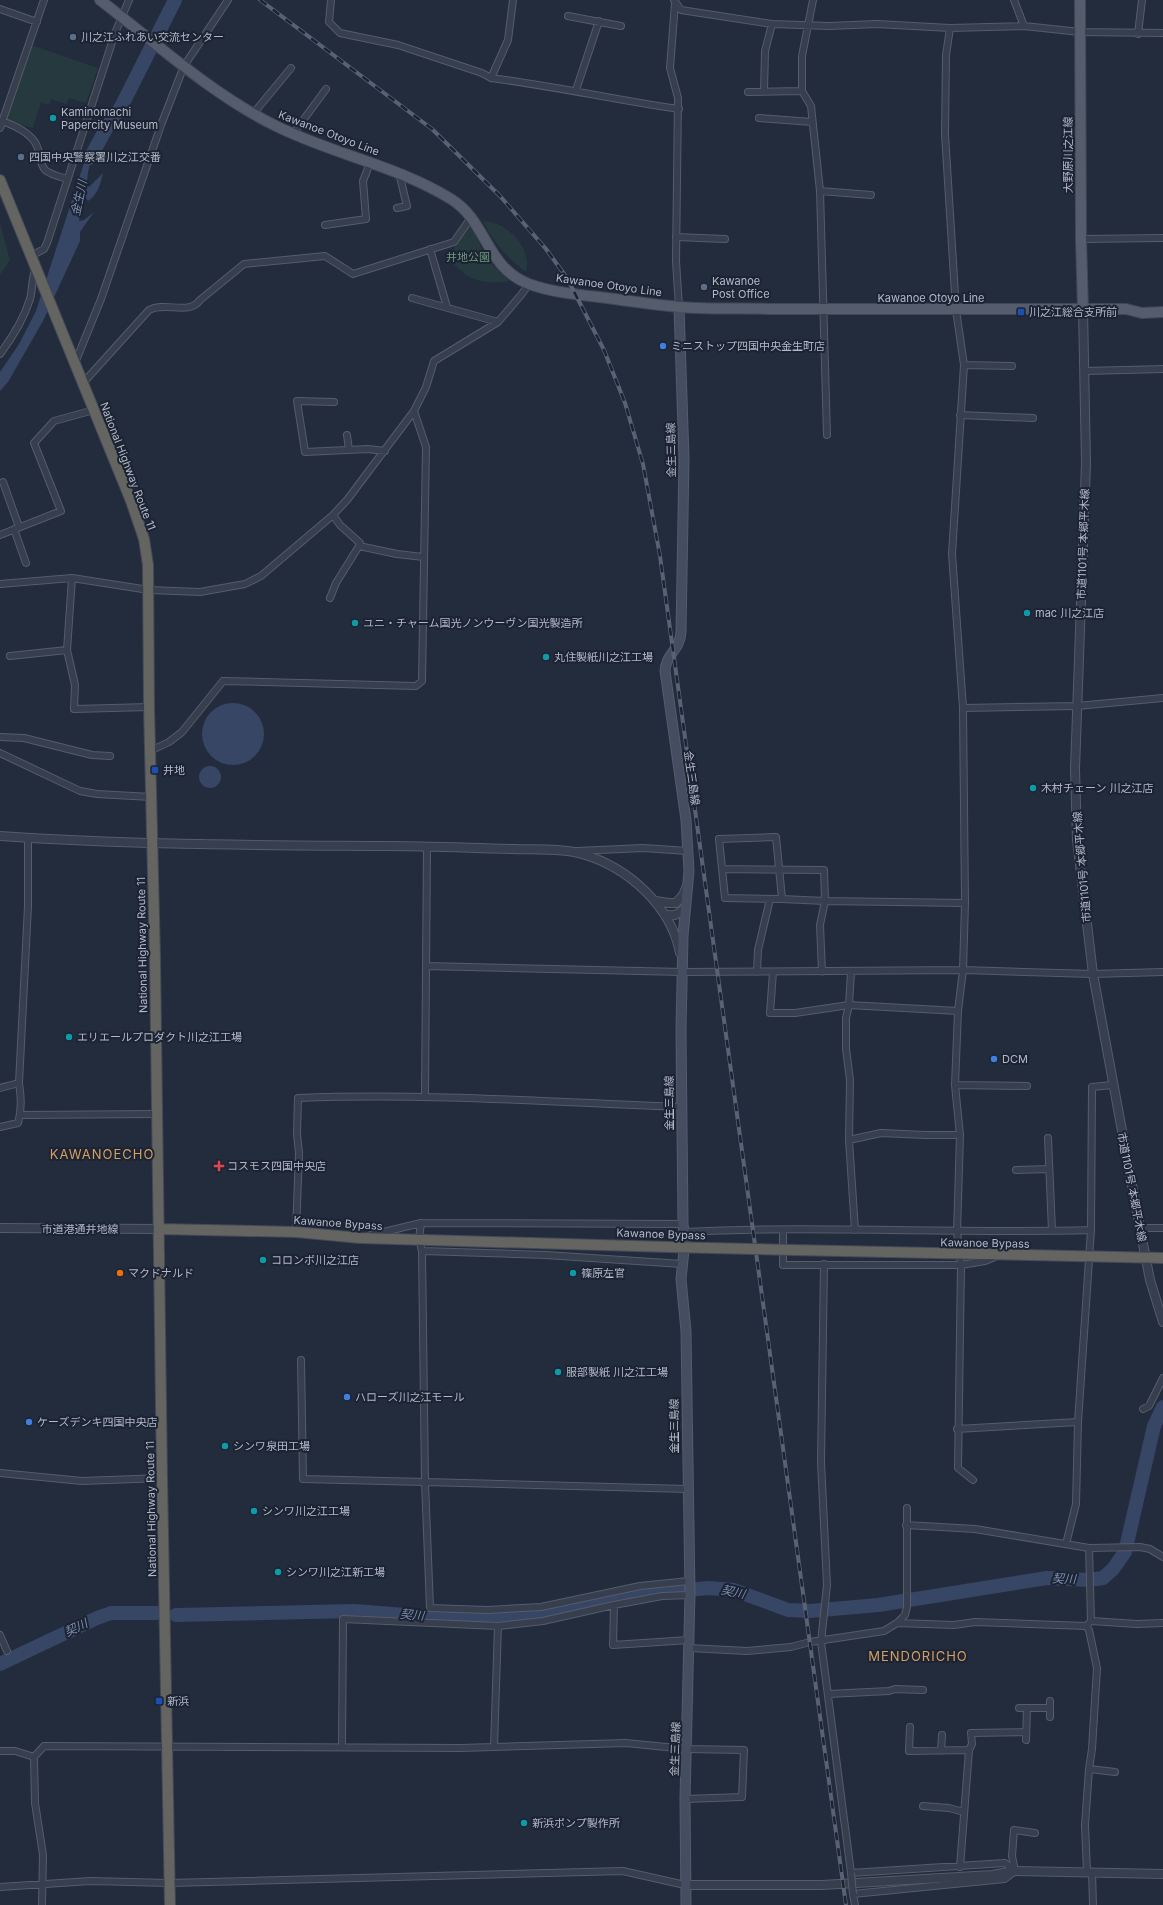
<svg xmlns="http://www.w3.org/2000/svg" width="1163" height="1905" font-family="Inter,'Noto Sans JP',sans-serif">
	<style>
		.green { fill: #25393e }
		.water { fill: #374664 }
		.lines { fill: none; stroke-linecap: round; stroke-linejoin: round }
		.river { stroke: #374664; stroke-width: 14 }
		.minor-casing { stroke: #555c6b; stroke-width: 8 }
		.tertiary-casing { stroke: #555c6b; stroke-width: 10 }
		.secondary-casing { stroke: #555c6b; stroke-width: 11 }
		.primary-casing { stroke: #404756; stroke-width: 12 }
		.trunk-casing { stroke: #424958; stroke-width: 12 }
		.minor { stroke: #373e4d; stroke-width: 6 }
		.tertiary { stroke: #373e4d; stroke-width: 8 }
		.secondary { stroke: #454d60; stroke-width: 9 }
		.primary { stroke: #555d6d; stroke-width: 10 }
		.trunk { stroke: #646460; stroke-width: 10 }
		.rail-casing { stroke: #596274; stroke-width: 4 }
		.rail { stroke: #1c2332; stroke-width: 2.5; stroke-dasharray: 8; stroke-linecap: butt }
		.minor-bridge-casing { stroke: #555c6b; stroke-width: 8; stroke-linecap: butt }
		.trunk-bridge-casing { stroke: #424958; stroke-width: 12; stroke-linecap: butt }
		.minor-bridge { stroke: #373e4d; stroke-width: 6 }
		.trunk-bridge { stroke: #646460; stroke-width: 10 }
		.service-dot { fill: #5c6f8a; stroke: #1c2332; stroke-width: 1.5 }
		.culture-dot { fill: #0f9aa8; stroke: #1c2332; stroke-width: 1.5 }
		.transit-dot { fill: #1a4fb4; stroke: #1c2332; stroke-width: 1.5 }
		.shop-dot { fill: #3f7fe0; stroke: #1c2332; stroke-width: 1.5 }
		.health-dot { fill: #e0444e; stroke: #1c2332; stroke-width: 1.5 }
		.food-dot { fill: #e8710a; stroke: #1c2332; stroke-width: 1.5 }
		.labels { text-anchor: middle; stroke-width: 4; stroke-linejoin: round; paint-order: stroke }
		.poi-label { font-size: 11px; fill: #b3b9c8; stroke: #1c2332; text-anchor: start }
		.street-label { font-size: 11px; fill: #b3b9c8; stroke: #1c2332 }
		.park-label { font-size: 11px; fill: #6a997a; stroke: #1c2332 }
		.water-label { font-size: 12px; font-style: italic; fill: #7b8db0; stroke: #1c2332 }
		.quarter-label { font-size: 13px; letter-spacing: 1px; fill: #d49f62; stroke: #1c2332 }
	</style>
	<rect width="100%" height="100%" fill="#232c3d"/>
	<path class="green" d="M31,45L98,68L86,103L69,98L66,104L51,99L49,105L41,102L33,128L5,120Z
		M483,221C506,221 533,248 526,272C507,258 493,242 483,221Z
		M0,223L10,260L0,275Z
		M471,225L486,259L510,281C485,285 466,281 451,260L455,246Z"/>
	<path class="water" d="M110,119C100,141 87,160 87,185L89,187L103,173C101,183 97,196 88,201L86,198L83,202L79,221L84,220L94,212L80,232V241L43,321L8,382L0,391V372L19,344L36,311L84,163Z
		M202 734a31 31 0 1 1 62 0a31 31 0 1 1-62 0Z
		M199 777a11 11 0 1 1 22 0a11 11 0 1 1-22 0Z"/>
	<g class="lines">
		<path class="river" d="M90,158L107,127L121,107L175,0
			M176,1615L354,1611L457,1619L491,1618L534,1616L630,1597L663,1592L709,1588L734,1590L788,1610L810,1611L878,1605L1047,1578L1089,1580L1103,1578L1113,1569L1125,1552L1154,1426L1163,1407
			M0,1664L97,1618L111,1613H156"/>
		<g class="minor-casing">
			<path id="minor" d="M331,0L329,22L340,33L398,45L482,73L491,78C554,86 616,100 679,109
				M674,0L681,10L772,24L829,26L877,24L950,28L1024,26L1080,32L1163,33
				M813,0L802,56V91L811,106L820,191L827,435
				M1014,0L1024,26
				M675,3L670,68L678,98L676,261L679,307
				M0,9L37,22
				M568,16L621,26
				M950,28L946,55L945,134L956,310L964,365L952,554L963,708L965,903L963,970L958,1011L955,1085L960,1135L957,1232L961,1265L958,1468L973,1480
				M1138,34L1142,0
				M491,78L508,40L513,0
				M576,90L599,21
				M764,91L765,51L772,24
				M748,92L802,91
				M253,114L291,68
				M759,118L812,122
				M2,121C16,126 34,134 38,149C40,156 40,164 45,170C51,175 61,177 68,179
				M0,128L44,0
				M293,134L326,89
				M820,191L871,195
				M397,208L407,206L399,173
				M325,225L366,219L363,181L370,163
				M676,237L725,239
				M1081,239L1163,238
				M430,249L447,307
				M31,256L44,249L47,243L115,33L129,0
				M412,298L498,322
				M0,354C12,338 24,318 30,299C33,288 31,279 36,268
				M75,363L101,299L161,125L184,66L228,0
				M964,365L1012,366
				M1085,371L1163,369
				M83,383L149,310C165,301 189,316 200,300L244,264L325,256L353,274L454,242L472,216
				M334,402L297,401L305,452L368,449L385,451
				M960,415L1033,418
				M347,435L349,450
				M3,482L19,527
				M333,515L340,525L360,543L359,546
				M14,529L26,563
				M0,535L61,511L34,443L54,421L94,410
				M72,578L67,650L75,685L74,709L149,707
				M0,584L72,578L149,590L200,592L245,584L261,576L333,515L347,500L414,411L426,387L434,361L498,322L521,295L529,284
				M330,598L336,583L359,546L397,554L423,557
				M10,656L67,650
				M963,708L1077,706L1163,698
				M0,737L24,738L92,755L110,756
				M150,751L169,742L182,732L223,681L416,686L422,681L426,447L414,411
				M0,753L80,791L97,794L151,797
				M776,837L782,899L725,898L719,839Z
				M577,851L643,848L688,851
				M722,869L824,870L825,901L782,899
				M426,966L683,972L963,970L1093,974L1163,972
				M757,972L758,950L770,899
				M773,972L770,1013H795L849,1005L958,1011
				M822,972L820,925L825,901L965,903
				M955,1085L1027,1086
				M0,1088L19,1083
				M425,1097L427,846
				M21,1115L156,1114
				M0,1127L18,1123C22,1109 21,1097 19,1083L28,906V838
				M1048,1138L1052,1231
				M849,1140L850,1080L846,1049V1018L849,1005L851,972
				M1016,1170L1049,1169
				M1140,1228H1163
				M783,1230V1265H961L985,1261L997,1256
				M855,1230L849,1140L881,1133L925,1135H960
				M296,1232L299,1153L297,1134L298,1098C425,1093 553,1102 681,1107
				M684,1232C819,1225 955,1234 1091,1230
				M371,1235L421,1223
				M422,1251L425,1482L687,1489
				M682,1264L546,1255L422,1251L419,1239L421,1223L683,1224
				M824,1264L821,1462L827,1585L821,1642L851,1873L1005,1863L1015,1871L1005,1879L853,1894L855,1905
				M301,1360L303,1479L425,1482L430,1608L488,1610L541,1607L640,1586L689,1581
				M1143,1409L1149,1406L1163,1378
				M957,1429L1078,1422
				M0,1473L82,1481L162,1478
				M906,1525L975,1529L1089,1548L1140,1547L1150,1549L1163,1557
				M1066,1544L1076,1504L1078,1422L1091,1230L1092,1087L1113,1085
				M614,1605L613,1645L689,1640
				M1091,1621L1137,1624L1163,1623
				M897,1623L954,1625L975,1622L1086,1626L1091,1621L1089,1548
				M1086,1626L1089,1630L1097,1668L1092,1749L1089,1769
				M0,1635L7,1651
				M689,1648L747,1651L791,1647L810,1642L884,1631L897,1623L905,1615L907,1607V1508
				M828,1694L889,1691L895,1689L923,1690
				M1019,1708H1050
				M1050,1717V1701
				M910,1727L909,1751L969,1750
				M1026,1740L1027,1708
				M342,1746L343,1619L498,1626L543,1621L614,1605L662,1596L690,1595
				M494,1747L498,1626
				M0,1751H15L34,1757L44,1746L460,1748L626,1743L686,1749L744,1750L742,1797L685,1799
				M941,1751L942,1735
				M34,1757L35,1803L43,1855L42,1905
				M923,1806L949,1808L964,1812
				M960,1867L969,1750L972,1744L971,1733L1026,1732
				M1015,1871L1012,1856L1014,1830L1035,1833
				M1087,1872L1085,1825L1089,1769L1115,1772
				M1092,1872L1093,1905
				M0,1887L90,1881L170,1883L623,1871L685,1885"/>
		</g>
		<g class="tertiary-casing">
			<path id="tertiary" d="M1083,309L1086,463L1075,769L1077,840L1093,974L1140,1228L1150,1280L1163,1322
				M0,836C128,845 256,845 385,846C427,846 470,848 513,849C535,850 561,848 582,854C628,867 671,906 680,953
				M655,901L669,903H676L683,895L687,886
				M664,914C673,917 677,915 684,909
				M0,1228L159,1229
				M685,1885H822L992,1875L1015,1871L1163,1874"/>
		</g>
		<g class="secondary-casing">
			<path id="secondary" d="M679,307L684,459L681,632C680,651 666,653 665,671L686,820L689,871L683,936L681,1030L683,1224L685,1241L681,1279L686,1331L690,1593L685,1799L686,1905"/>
		</g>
		<g class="primary-casing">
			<path id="primary" d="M100,0C156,43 210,93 274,125C331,154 396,165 451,199C487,221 486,268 529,284C554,293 581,295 607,298C637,302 667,307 697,308C723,309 749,308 776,309C892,310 1009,310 1126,309L1142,313L1163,312
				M1080,0L1081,239L1083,309"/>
		</g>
		<g class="trunk-casing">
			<path id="trunk" d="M0,180L131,501L144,539L148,565L149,707L155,959L162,1478L170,1905
				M159,1229L296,1232L360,1238L668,1247
				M792,1250L1163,1258"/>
		</g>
		<use href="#minor" class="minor"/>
		<use href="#tertiary" class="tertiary"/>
		<use href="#secondary" class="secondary"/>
		<use href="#primary" class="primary"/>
		<use href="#trunk" class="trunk"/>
		<g class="rail-casing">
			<path id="rail" d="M260,0L432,129L500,196L546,249L567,278L604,350L625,403L643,464L660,556L846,1905"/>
		</g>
		<use href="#rail" class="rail"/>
		<g class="minor-bridge-casing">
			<path id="minor-bridge" d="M851,1873L853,1894"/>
		</g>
		<g class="trunk-bridge-casing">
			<path id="trunk-bridge" d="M668,1247L792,1250"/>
		</g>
		<use href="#minor-bridge" class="minor-bridge"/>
		<use href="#trunk-bridge" class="trunk-bridge"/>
	</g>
	<g class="service-dot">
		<circle cx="73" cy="37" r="4"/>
		<circle cx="21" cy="157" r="4"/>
		<circle cx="704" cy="287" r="4"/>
	</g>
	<g class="culture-dot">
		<circle cx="53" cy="118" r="4"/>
		<circle cx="1027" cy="613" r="4"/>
		<circle cx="355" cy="623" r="4"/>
		<circle cx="546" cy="657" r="4"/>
		<circle cx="1033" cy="788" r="4"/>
		<circle cx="69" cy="1037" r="4"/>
		<circle cx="263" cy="1260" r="4"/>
		<circle cx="573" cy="1273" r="4"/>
		<circle cx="558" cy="1372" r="4"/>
		<circle cx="225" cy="1446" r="4"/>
		<circle cx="254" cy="1511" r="4"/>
		<circle cx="278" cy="1572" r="4"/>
		<circle cx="524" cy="1823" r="4"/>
	</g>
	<g class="transit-dot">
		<rect x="1017" y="308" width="8" height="8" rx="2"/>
		<rect x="151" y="766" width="8" height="8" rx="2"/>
		<rect x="155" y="1697" width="8" height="8" rx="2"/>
	</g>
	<g class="shop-dot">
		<circle cx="663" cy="346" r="4"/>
		<circle cx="994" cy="1059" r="4"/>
		<circle cx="347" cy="1397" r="4"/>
		<circle cx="29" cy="1422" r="4"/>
	</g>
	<path class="health-dot" d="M217 1160h4v4h4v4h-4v4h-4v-4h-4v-4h4z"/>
	<circle class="food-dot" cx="120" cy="1273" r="4"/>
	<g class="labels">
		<g class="poi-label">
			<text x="81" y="41">川之江ふれあい交流センター</text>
			<text x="61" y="116">Kaminomachi<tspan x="61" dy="13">Papercity Museum</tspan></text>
			<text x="29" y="161">四国中央警察署川之江交番</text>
			<text x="712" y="285">Kawanoe<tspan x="712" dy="13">Post Office</tspan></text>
			<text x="1029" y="316">川之江総合支所前</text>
			<text x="671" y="350">ミニストップ四国中央金生町店</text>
			<text x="1035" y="617">mac 川之江店</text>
			<text x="363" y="627">ユニ・チャーム国光ノンウーヴン国光製造所</text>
			<text x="554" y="661">丸住製紙川之江工場</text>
			<text x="163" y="774">井地</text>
			<text x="1041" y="792">木村チェーン 川之江店</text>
			<text x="77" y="1041">エリエールプロダクト川之江工場</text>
			<text x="1002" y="1063">DCM</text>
			<text x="227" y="1170">コスモス四国中央店</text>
			<text x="271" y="1264">コロンボ川之江店</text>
			<text x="128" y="1277">マクドナルド</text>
			<text x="581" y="1277">篠原左官</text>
			<text x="566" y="1376">服部製紙 川之江工場</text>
			<text x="355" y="1401">ハローズ川之江モール</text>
			<text x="37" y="1426">ケーズデンキ四国中央店</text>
			<text x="233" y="1450">シンワ泉田工場</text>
			<text x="262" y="1515">シンワ川之江工場</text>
			<text x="286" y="1576">シンワ川之江新工場</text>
			<text x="167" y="1705">新浜</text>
			<text x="532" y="1827">新浜ポンプ製作所</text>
		</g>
		<g class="street-label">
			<text transform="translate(329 133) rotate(21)" y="4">Kawanoe Otoyo Line</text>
			<text transform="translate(1068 155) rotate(-90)" y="4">大野原川之江線</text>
			<text transform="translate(609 285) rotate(8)" y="4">Kawanoe Otoyo Line</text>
			<text x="931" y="302">Kawanoe Otoyo Line</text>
			<text transform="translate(671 450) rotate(-91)" y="4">金生三島線</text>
			<text transform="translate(128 466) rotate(69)" y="4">National Highway Route 11</text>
			<text transform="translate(1083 544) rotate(-88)" y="4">市道1101号 本郷平木線</text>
			<text transform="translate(692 778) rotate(82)" y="4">金生三島線</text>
			<text transform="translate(1082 867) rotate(-95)" y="4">市道1101号 本郷平木線</text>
			<text transform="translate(142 945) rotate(-91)" y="4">National Highway Route 11</text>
			<text transform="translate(669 1103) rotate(-90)" y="4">金生三島線</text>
			<text transform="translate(1132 1187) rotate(79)" y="4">市道1101号 本郷平木線</text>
			<text transform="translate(338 1223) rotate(4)" y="4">Kawanoe Bypass</text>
			<text x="80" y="1233">市道港通井地線</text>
			<text transform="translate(661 1234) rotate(2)" y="4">Kawanoe Bypass</text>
			<text transform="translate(985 1243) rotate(1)" y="4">Kawanoe Bypass</text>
			<text transform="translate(674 1426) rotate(-90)" y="4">金生三島線</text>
			<text transform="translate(151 1509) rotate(-91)" y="4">National Highway Route 11</text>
			<text transform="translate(675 1749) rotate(-88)" y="4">金生三島線</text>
		</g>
		<g class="park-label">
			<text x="468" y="261">井地公園</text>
		</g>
		<g class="water-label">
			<text transform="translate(79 198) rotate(-78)" y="4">金生川</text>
			<text transform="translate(1064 1579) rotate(2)" y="4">契川</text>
			<text transform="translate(733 1592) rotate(12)" y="4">契川</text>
			<text transform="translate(412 1615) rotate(5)" y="4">契川</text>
			<text transform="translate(76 1628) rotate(-26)" y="4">契川</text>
		</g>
		<g class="quarter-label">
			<text x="102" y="1159">KAWANOECHO</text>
			<text x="918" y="1661">MENDORICHO</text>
		</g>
	</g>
</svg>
